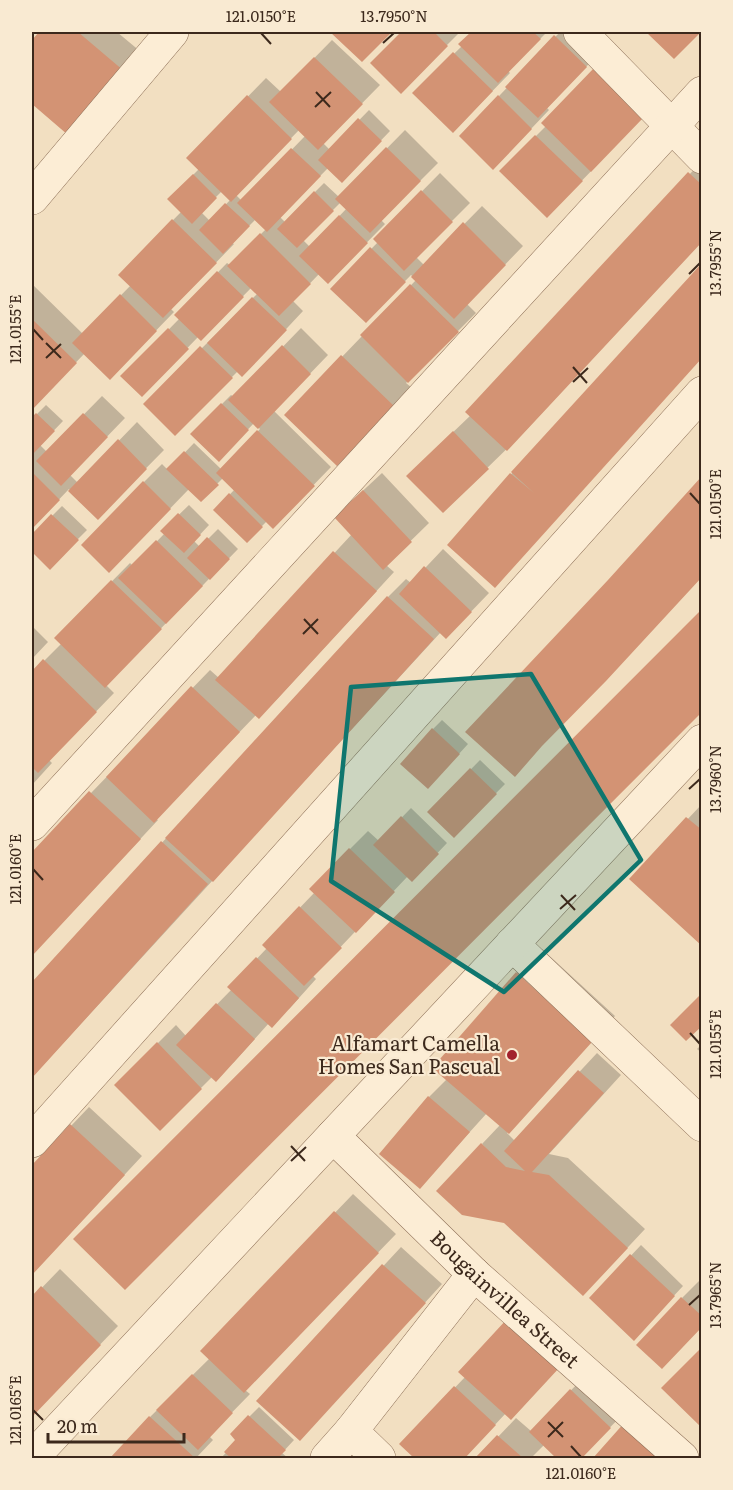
<svg xmlns="http://www.w3.org/2000/svg" width="733" height="1490" font-family="Literata,serif">
	<style>
		.shadow { fill: #0003; fill-rule: evenodd }
		.building { fill: #d39374 }
		.lines { fill: none; stroke-linecap: round; stroke-linejoin: round }
		.minor-casing { stroke: #8d6f57; stroke-width: 34 }
		.tertiary-casing { stroke: #8d6f57; stroke-width: 34 }
		.minor { stroke: #fcedd5; stroke-width: 33 }
		.tertiary { stroke: #fcedd5; stroke-width: 33 }
		.marked { fill: #0f766e; fill-opacity: 0.2; stroke: #0f766e; stroke-width: 4.5; stroke-linejoin: round }
		.ticks { fill: none; stroke: #3c291c; stroke-width: 2 }
		.poi-dot { fill: #a2212d; stroke: #f9ead2; stroke-width: 2 }
		.labels { text-anchor: middle; stroke-width: 4.5; stroke-linejoin: round; paint-order: stroke }
		.poi-label { font-size: 20px; fill: #3c291c; stroke: #f9ead2; text-anchor: end }
		.street-label { font-size: 20px; fill: #3c291c; stroke: #f9ead2 }
		.neatline { fill: none; stroke: #3c291c; stroke-width: 2 }
		.ticks-label { font-size: 15px; text-anchor: middle; fill: #3c291c }
	</style>
	<rect width="100%" height="100%" fill="#f2dfc1"/>
	<path class="shadow" d="M41,32H117L141,52L68,133L32,102V42Z
		M333,32H390L362,60Z
		M403,32H460L401,91L372,63Z
		M473,32H547L508,71L510,73L471,113L414,93L462,46L460,44Z
		M560,32H587L604,48L547,108L549,110L511,150L461,136Z
		M648,32H699L674,57Z
		M332,40L380,85L323,143L330,150L369,110L390,131L342,181L328,168L280,217L285,222L324,183L339,197L405,130L438,163L381,220L385,224L328,282L319,274L293,301L303,311L260,357L238,371L175,434L145,404L258,293L252,287L201,339L198,337L142,395L123,376L179,319L176,315L227,263L230,265L266,229L256,219L232,243L234,244L171,309L174,312L110,378L85,353L32,408V284L83,334L131,285L120,274L182,211L169,199L199,169L188,158L266,78L281,92ZM299,130L305,136L242,201L236,195ZM222,191L231,199L210,221L201,212ZM341,202L347,208L310,247L303,240Z
		M546,126L600,162L565,198L501,171Z
		M702,161V241L525,431L443,511L426,458L471,415L468,412Z
		M440,173L470,203L416,257L424,265L482,206L523,246L467,304L476,313L406,383L412,388L337,464L286,415L416,280L411,275L366,321L332,289L378,242L375,239Z
		M301,328L328,355L274,411L331,467L273,527L267,521L247,541L215,510L235,489L223,478L201,500L189,489L127,553L144,482L162,464L168,470L194,443L221,469L260,429L254,423L219,460L192,434L231,395L234,397Z
		M102,396L125,418L70,475L78,483L137,422L164,450L98,517L69,489L32,528V419L46,405L63,421L40,445L47,452Z
		M513,472L577,495L449,545Z
		M382,473L429,523L386,565L394,572L277,699L256,715L156,819L158,820L32,955V854L210,670L219,678L352,534L354,499Z
		M189,505L209,525L194,541L200,547L218,529L238,549L106,685L114,693L49,760L52,763L32,785V673L61,644L56,638L130,563L133,566L165,533L162,531Z
		M62,506L87,530L50,567L32,550V536Z
		M443,549L489,593L464,619L441,632L32,1077V984L388,597L406,579L411,583Z
		M32,626L48,642L32,659Z
		M442,720L468,744L437,778L433,729Z
		M480,760L505,784L454,836L429,812Z
		M702,804V944L631,879Z
		M411,808L447,843L412,880L408,876L313,976L316,979L290,1008L269,1023L234,1062L212,1077L160,1129L116,1085L176,1025L186,1036L232,989L230,987L267,948L264,945L315,892L350,849L368,831L379,841Z
		M542,949L615,1016L507,1133L515,1141L597,1053L621,1075L549,1154L568,1158L645,1229L601,1276L482,1144L500,1125L487,1113L420,1187L429,1097L447,1079L517,973Z
		M702,1044V1053L697,1049Z
		M89,1107L142,1156L32,1274V1167Z
		M353,1194L396,1234L245,1390L250,1394L209,1436L213,1440L196,1458H112L150,1417L210,1358L202,1351Z
		M641,1245L683,1286L643,1329L591,1298Z
		M401,1247L442,1284L317,1421L258,1401Z
		M60,1269L118,1326L32,1415V1298Z
		M700,1280L702,1282V1326L682,1298Z
		M589,1372L628,1409L580,1458H558L544,1445L531,1458H478L516,1418L531,1431Z
		M466,1376L506,1413L464,1458H416L401,1444Z
		M259,1407L294,1440L282,1453L288,1458H221L238,1440L232,1434Z
		M626,1423L682,1458H595Z"/>
	<path class="building" d="M39,32H78L124,71L68,135L32,104V40Z
		M330,32H392L362,62Z
		M401,32H434L448,46L401,94L370,63Z
		M471,32H533L541,39L498,83L458,44Z
		M646,32H701L674,59Z
		M554,35L587,67L538,118L505,87Z
		M453,52L493,91L453,133L412,93Z
		M314,57L363,104L318,150L269,102Z
		M594,68L644,117L591,172L541,123Z
		M247,95L292,139L231,202L186,158Z
		M498,95L532,129L493,170L459,136Z
		M358,118L382,141L342,183L318,160Z
		M535,135L583,181L547,218L499,171Z
		M386,147L421,181L370,233L335,199Z
		M291,148L321,176L267,232L237,203Z
		M688,172L702,185V242L507,451L465,412Z
		M193,174L217,198L192,224L167,199Z
		M421,190L453,222L404,271L373,239Z
		M314,191L334,211L297,248L277,229Z
		M225,203L250,226L223,254L199,230Z
		M339,215L368,243L328,284L299,256Z
		M172,219L217,263L163,318L118,275Z
		M463,222L506,265L454,319L411,277Z
		M260,233L311,284L279,316L227,266Z
		M370,247L406,282L366,323L330,289Z
		M702,263V358L495,588L447,545L510,473L534,493L511,472Z
		M217,271L244,297L201,341L174,315Z
		M410,284L459,332L408,383L360,335Z
		M120,294L157,331L110,380L72,343Z
		M252,297L287,330L242,377L207,343Z
		M32,319L77,363L32,410Z
		M168,328L189,349L142,397L120,376Z
		M282,345L311,374L258,429L228,400Z
		M200,346L233,378L175,436L143,404Z
		M341,355L395,407L337,466L284,415Z
		M221,403L249,430L219,462L190,434Z
		M36,413L55,431L32,455V417Z
		M83,413L108,437L61,486L36,461Z
		M257,430L315,486L273,529L216,473Z
		M453,431L489,469L443,513L406,476Z
		M118,439L147,469L98,520L68,491Z
		M184,451L219,485L201,502L166,469Z
		M32,472L60,500L32,529Z
		M702,476V577L606,681L542,746L515,777L465,732L608,580Z
		M143,481L171,509L109,573L81,545Z
		M363,490L412,542L383,570L334,517Z
		M229,493L263,527L247,543L213,510Z
		M178,513L201,535L184,553L160,531Z
		M51,514L79,540L50,570L32,552V534Z
		M207,537L230,559L210,580L187,558Z
		M156,540L203,586L166,624L118,578Z
		M333,551L377,591L259,719L215,680Z
		M424,566L472,612L446,639L399,594Z
		M111,580L162,629L105,688L54,638Z
		M387,596L434,639L213,882L165,838Z
		M702,609V712L125,1290L73,1239Z
		M43,659L97,712L38,773L32,767V671Z
		M191,686L240,732L154,823L106,777Z
		M432,728L460,754L428,789L400,764Z
		M470,768L497,794L454,838L427,812Z
		M89,791L141,839L32,956V852Z
		M401,816L439,854L412,882L373,845Z
		M686,817L702,830V946L629,879Z
		M161,841L208,884L32,1078V982Z
		M349,848L395,892L356,933L309,889Z
		M299,906L342,948L304,986L262,945Z
		M256,957L299,998L272,1028L227,987Z
		M516,972L592,1042L509,1134L432,1068Z
		M702,993V1026L686,1041L670,1025Z
		M216,1003L255,1039L216,1082L176,1045Z
		M157,1042L202,1089L160,1131L114,1085Z
		M578,1070L604,1093L532,1172L549,1175L628,1248L583,1296L504,1223L462,1215L436,1191L481,1143L506,1167L525,1171L504,1151Z
		M428,1096L470,1132L420,1189L379,1154Z
		M70,1124L125,1175L32,1275V1165Z
		M334,1211L379,1253L244,1393L200,1351Z
		M630,1254L675,1296L634,1341L589,1298Z
		M382,1264L426,1303L300,1441L256,1401Z
		M41,1286L101,1345L32,1417V1296Z
		M681,1297L702,1316V1327L662,1369L636,1345Z
		M507,1319L560,1367L511,1420L458,1372Z
		M702,1347V1428L661,1388Z
		M192,1374L233,1413L198,1450L156,1410Z
		M454,1386L496,1425L465,1458H414L399,1444Z
		M570,1389L611,1428L582,1458H556L529,1432Z
		M248,1415L286,1450L278,1458H231L224,1452L235,1440L230,1434Z
		M149,1416L195,1458H110Z
		M625,1422L666,1458H593Z
		M497,1435L523,1458H475Z"/>
	<g class="lines">
		<g class="minor-casing">
			<g id="minor">
				<path d="M580,32L702,157"/>
				<path d="M32,198L172,32"/>
				<path d="M32,824L702,93"/>
				<path d="M512,944L702,1125"/>
				<path id="s1" d="M333,1136L474,1274L682,1458"/>
				<path d="M32,1141L702,393"/>
				<path d="M351,1431L379,1458"/>
				<path d="M327,1458L351,1431L474,1274"/>
			</g>
		</g>
		<g class="tertiary-casing">
			<path id="tertiary" d="M32,1458L702,741"/>
		</g>
		<use href="#minor" class="minor"/>
		<use href="#tertiary" class="tertiary"/>
	</g>
	<path class="marked" d="M531,674L641,860L504,992L331,881L351,687Z"/>
	<path class="ticks" d="M261,33L271,44M383,43L394,33M316,92L330,107M315,107L331,92M689,274L700,263M33,329L43,340M46,343L61,358M46,358L61,344M573,367L587,383M573,382L588,368M690,493L700,504M304,619L318,634M303,634L318,619M689,789L700,779M33,869L43,880M561,895L575,910M560,909L576,895M690,1033L700,1044M291,1146L305,1161M291,1161L306,1147M689,1305L700,1295M33,1410L43,1420M548,1422L563,1437M548,1437L563,1422M571,1446L581,1457"/>
	<circle class="poi-dot" cx="512" cy="1055" r="6"/>
	<g class="labels">
		<g class="poi-label">
			<text x="500" y="1051">Alfamart Camella<tspan x="500" dy="23">Homes San Pascual</tspan></text>
		</g>
		<g class="street-label">
			<text dy="7" stroke="none"><textPath href="#s1" startOffset="237">Bougainvillea Street</textPath></text>
		</g>
	</g>
	<rect width="733" height="1490" fill="none" stroke="#f9ead2" stroke-width="66"/>
	<path d="M48 1433v9h136v-9" fill="none" stroke="#3c291c" stroke-width="3"/>
	<text x="57" y="1433" font-size="18" fill="#3c291c" stroke="#f9ead2" stroke-width="4.5" paint-order="stroke">20 m</text>
	<rect x="33" y="33" width="667" height="1424" class="neatline"/>
	<g class="ticks-label">
		<text x="261" y="22">121.0150°E</text>
		<text x="394" y="22">13.7950°N</text>
		<text transform="translate(716 263) rotate(-90)" y="5">13.7955°N</text>
		<text transform="translate(16 329) rotate(-90)" y="5">121.0155°E</text>
		<text transform="translate(716 504) rotate(-90)" y="5">121.0150°E</text>
		<text transform="translate(716 779) rotate(-90)" y="5">13.7960°N</text>
		<text transform="translate(16 869) rotate(-90)" y="5">121.0160°E</text>
		<text transform="translate(716 1044) rotate(-90)" y="5">121.0155°E</text>
		<text transform="translate(716 1295) rotate(-90)" y="5">13.7965°N</text>
		<text transform="translate(16 1410) rotate(-90)" y="5">121.0165°E</text>
		<text x="581" y="1479">121.0160°E</text>
	</g>
</svg>
